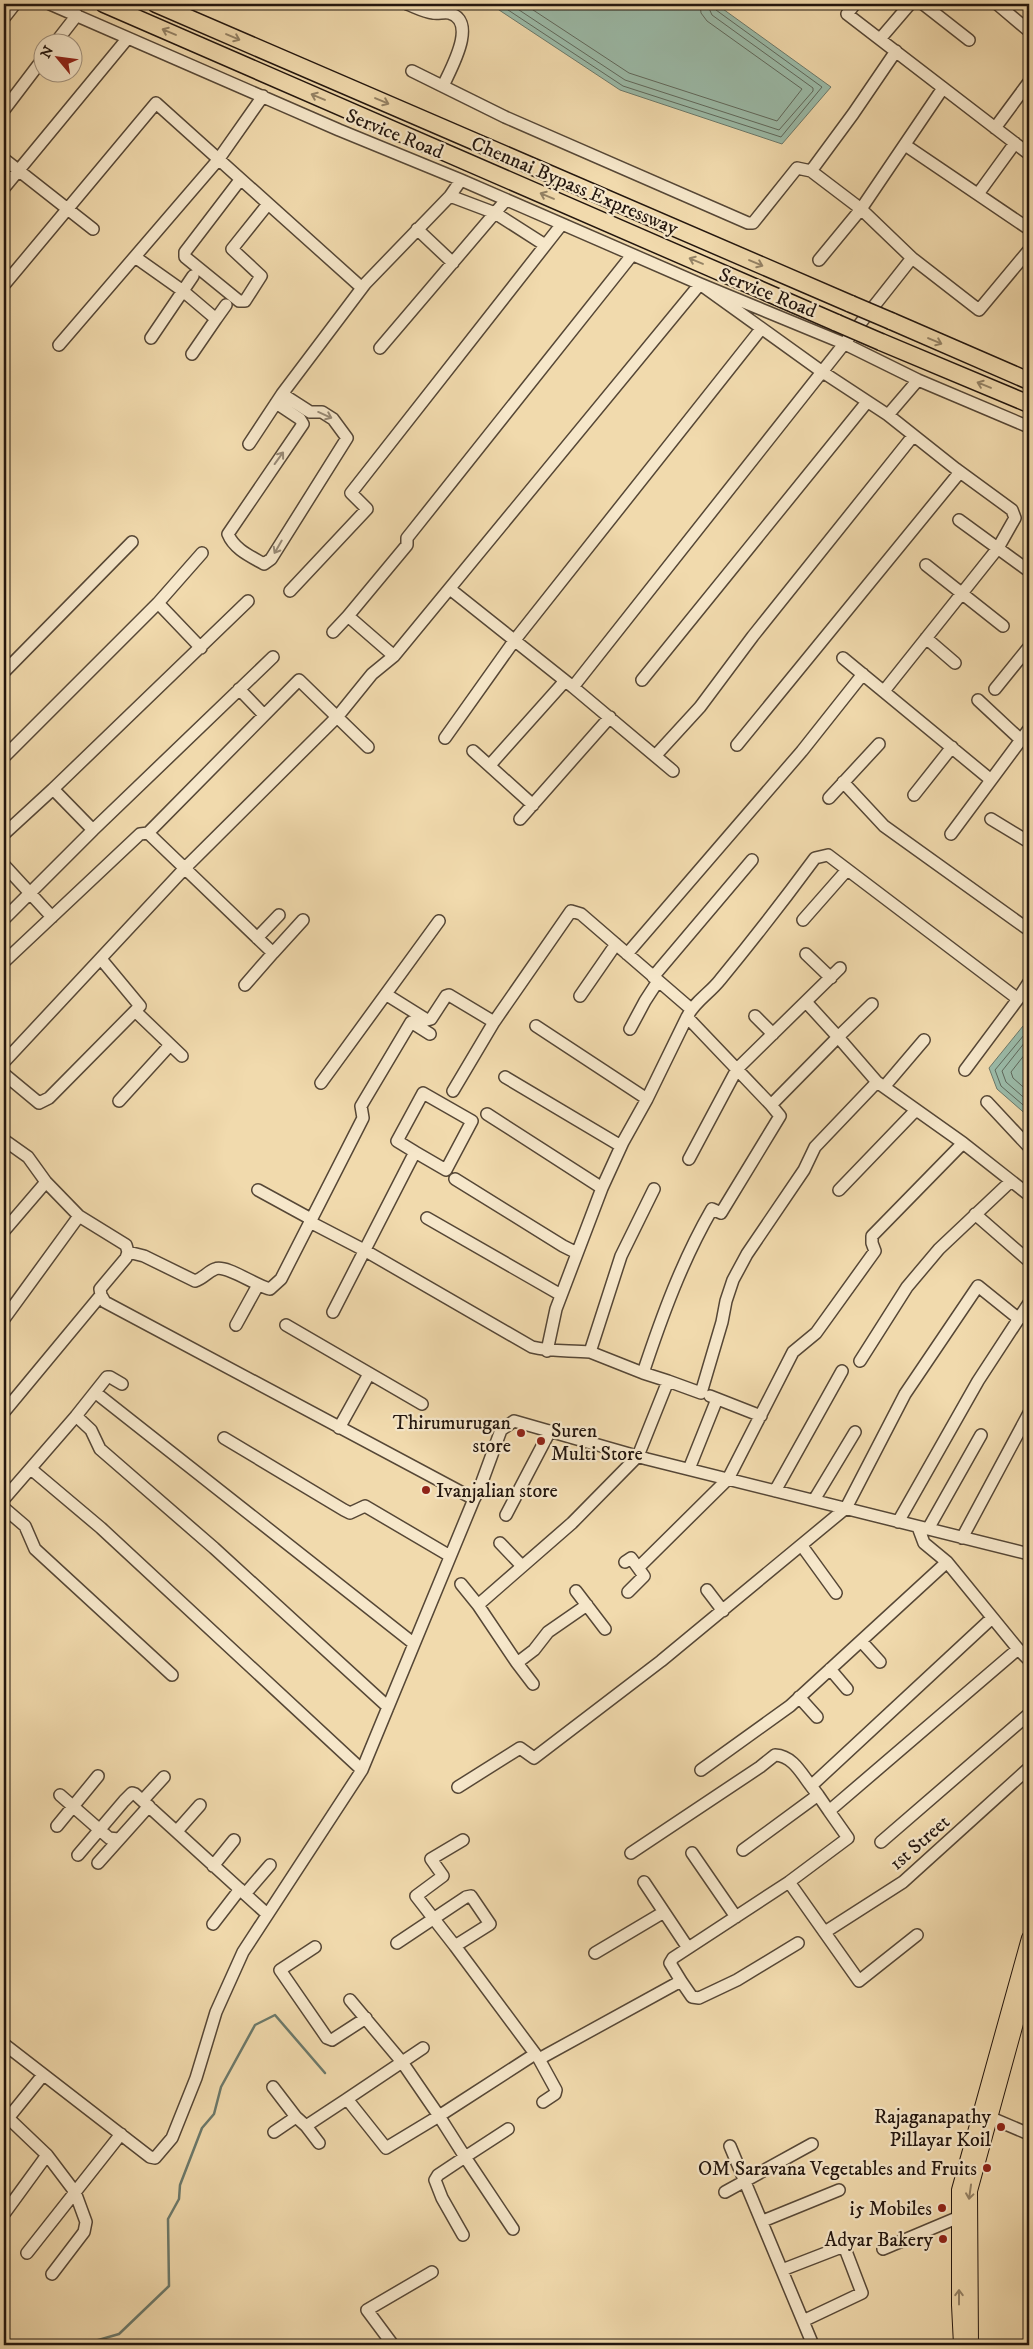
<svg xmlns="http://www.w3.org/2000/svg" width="1033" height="2349" font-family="'IM FELL DW Pica',serif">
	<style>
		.water { fill: #9bbba9; stroke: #6b796b }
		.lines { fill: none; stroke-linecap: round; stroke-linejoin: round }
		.shore { stroke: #5f685c; stroke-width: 1 }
		.stream { stroke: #6b796b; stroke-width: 2.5 }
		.minor-casing { stroke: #564736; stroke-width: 14 }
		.major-casing { stroke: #23160e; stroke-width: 16 }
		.highway-casing { stroke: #23160e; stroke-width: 19 }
		.minor { stroke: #f6e7ca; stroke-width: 11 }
		.major { stroke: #f1daad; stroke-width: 14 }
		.highway { stroke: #f1daad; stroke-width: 16 }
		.highway-bridge-casing { stroke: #23160e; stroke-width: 19; stroke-linecap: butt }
		.highway-bridge { stroke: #f1daad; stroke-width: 16 }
		.oneway { stroke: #948265 }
		.oneway2 { stroke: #978975 }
		.poi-dot { fill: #8f2418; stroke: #f6e7ca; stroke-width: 2 }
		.labels { text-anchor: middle; stroke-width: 4.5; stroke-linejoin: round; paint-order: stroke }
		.street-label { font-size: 20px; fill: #23160e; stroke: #f6e7ca }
		.poi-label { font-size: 20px; fill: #23160e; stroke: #f6e7ca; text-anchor: end }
	</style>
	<rect width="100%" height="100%" fill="#f1daad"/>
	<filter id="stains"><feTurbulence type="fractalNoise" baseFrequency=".004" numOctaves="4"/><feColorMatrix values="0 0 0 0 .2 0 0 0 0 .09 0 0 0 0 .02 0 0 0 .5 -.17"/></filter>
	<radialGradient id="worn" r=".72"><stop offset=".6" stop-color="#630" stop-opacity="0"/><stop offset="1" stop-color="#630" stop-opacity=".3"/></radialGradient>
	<path class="water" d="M490,4H716L831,87L782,144L620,90Z
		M1029,1024V1117L997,1089L989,1068L1023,1026Z"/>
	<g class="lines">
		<path class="shore" d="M499,4L623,86L781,137L822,87L716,10L713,4
			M510,4L625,80L779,130L813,91V88L712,15L707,4
			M524,4L629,73L777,121L802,89L707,21L701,13L700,4
			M1029,1029L995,1070L1001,1086L1029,1110
			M1029,1037L1002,1071L1006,1082L1029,1102
			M1029,1049L1011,1072L1013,1078L1029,1092"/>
		<path class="stream" d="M86,2345L88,2343L119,2334L169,2286L168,2219L179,2199L180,2185L202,2128L214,2114L221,2087L255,2025L275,2015L325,2073"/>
		<g class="minor-casing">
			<path id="minor" d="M50,4L339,130L461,180L700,284L843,343L918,380L1029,427
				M407,4C415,7 424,12 433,13C438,14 444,12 449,13C479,21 450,70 443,86
				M855,4L847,14L1029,154
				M923,4L969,40
				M997,4L1029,31
				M4,18L15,4
				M880,39L910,4
				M56,42L77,15
				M412,71L505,117L748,223H753L797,168L811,171L861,209L819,260
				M4,110L42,60
				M995,128L1029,82
				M905,145L1029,229
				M4,159L93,229
				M811,171L853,114L896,51
				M240,180L185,252V257L239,301H245L261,276L232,249L268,204
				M4,188L127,39
				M978,194L1015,143
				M450,196L495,213L545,245
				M417,229L453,263
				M135,257L183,291L216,319L192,354
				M912,258L979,310L1029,250
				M4,285L156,103L362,288
				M216,319L226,305
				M151,338L193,276
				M59,345L218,160L263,96
				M380,348L506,200
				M276,403L300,419L303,424L228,534C234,549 250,556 264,564L271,559L347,438L333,419L322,412H310L282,394
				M249,444L282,394L365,284L450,196L461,180
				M959,520L1029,571
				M926,565L1003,626
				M450,589L573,687L912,258L861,209L943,88
				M290,591L367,509L351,493L562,224
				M248,601L53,789L93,830L273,657
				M158,603L202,553
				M333,632L348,616
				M926,638L955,663
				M394,656L348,616L407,545V538L632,255
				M843,658L991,780
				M4,672L132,542
				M642,680L867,402
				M573,687L673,771
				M239,689L264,715
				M995,689L1029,647
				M884,691L998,548L1015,518L1012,510L956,469L888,415
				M978,700L1021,740
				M445,738L514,641L761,329
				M737,745L960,472
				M473,751L533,805
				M656,755L700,707L753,636L913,436
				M4,757L158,603L201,648
				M490,765L565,681
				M843,782L884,826L1029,930
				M914,795L952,747
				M829,798L879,744
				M520,819L610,717
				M991,819L1029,842
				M148,833L299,680L368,747
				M4,834L53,789
				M951,834L1029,729
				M4,865L52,917
				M4,919L93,830
				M803,920L847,870
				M257,938L279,915
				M627,954L802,751L863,674
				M806,954L831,978
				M4,962L140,834L148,833L273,953L303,920
				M653,977L752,860
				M245,985L273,953
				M387,995L427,1020L431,1019L446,996L449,995L494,1022
				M580,996L616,944
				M806,1002L838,1037L872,1004
				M135,1011L182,1056
				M755,1016L773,1034
				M536,1026L647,1099
				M630,1029L645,1001L658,981
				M4,1062L185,868L338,716L372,674L394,656L700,284L821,371L888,415L918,380
				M965,1070L1018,999
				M4,1074L39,1103L49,1098L140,1006L101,959
				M505,1077L621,1146
				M321,1083L439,921
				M884,1087L924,1040
				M453,1091L494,1022L571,911L581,914L691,1009
				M119,1101L170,1045
				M987,1102L1029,1147
				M771,1105L838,1037L877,1082L963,1143L1029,1195
				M487,1114L602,1188
				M4,1140L28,1157L46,1182L79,1216L126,1245L128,1252L126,1258L100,1289L101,1295L105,1302L474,1499L479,1490L501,1430L514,1421L647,1459L1029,1554
				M689,1159L737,1069L840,968
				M455,1179L563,1246L577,1253
				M258,1190L311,1219
				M839,1190L916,1110
				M975,1214L1029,1261
				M427,1218L561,1295
				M310,1222L364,1250L532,1347C551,1352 570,1350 590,1352
				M4,1231L46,1182
				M128,1252L144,1256L195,1281C204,1278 207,1272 215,1269C226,1264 256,1286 270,1289L281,1279L363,1118L361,1106L411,1022L430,1034
				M333,1312L415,1152L446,1170L472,1121L423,1093L397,1141L415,1152
				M4,1319L79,1216
				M236,1325L258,1285
				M286,1325L422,1404
				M547,1351L556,1309L602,1188L623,1142L647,1099L687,1017
				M860,1361L907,1287L939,1249L1010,1182
				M643,1373L590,1352L621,1256L654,1189
				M668,1381L701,1393L722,1322L726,1301L733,1280L747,1254L804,1170L815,1147L877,1082
				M96,1393L413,1643
				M710,1396L761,1416
				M4,1412L101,1295
				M76,1416L91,1430L100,1449L214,1548L388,1707
				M339,1428L369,1374
				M224,1438L344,1510L350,1513L365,1506L450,1556
				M31,1469L101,1528L362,1770L474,1499
				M689,1469L717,1399
				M775,1491L842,1371
				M4,1499L76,1416L107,1377H110L122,1384
				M814,1500L855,1432
				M4,1508L25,1526L35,1549L172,1675
				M506,1515L550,1431
				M898,1522L978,1381L1029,1303
				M918,1527L924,1543L947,1562L1018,1649L1029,1660
				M928,1529L981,1435
				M962,1538L1029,1413
				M500,1543L522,1566
				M802,1546L836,1593
				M625,1562L631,1558L644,1576L628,1592
				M639,1567L728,1479L793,1352L816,1333L875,1251L872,1243V1236L963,1143
				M461,1584L478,1605L572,1523L638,1456L668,1381L643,1373C662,1316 682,1261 712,1209L721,1213L780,1116L771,1105L687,1017C694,1002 710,993 720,980C753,940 784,900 815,858L828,855L1018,999L1029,982
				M707,1590L723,1611
				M576,1591L605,1629
				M478,1605L517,1663L534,1650L548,1632L587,1605
				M861,1641L880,1662
				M517,1663L533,1684
				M830,1669L847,1689
				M799,1697L817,1717
				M701,1770L790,1706L947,1562
				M458,1787L520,1748L534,1758L661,1661L846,1508L905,1394L978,1286L1019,1319
				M60,1795L109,1838L118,1839
				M818,1795L811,1786L992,1618
				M143,1800L164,1777
				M57,1826L98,1776
				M177,1831L200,1805
				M881,1842L1029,1714
				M743,1850L818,1795L829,1811L1018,1649
				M631,1853L760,1767L775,1755C793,1756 801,1773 811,1786
				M692,1853L736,1917
				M78,1855L124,1801L132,1793L135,1794L267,1914
				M98,1863L149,1806
				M213,1866L234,1840
				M644,1882L688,1948
				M789,1882L859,1981L917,1935
				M245,1894L270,1865
				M213,1924L240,1889
				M825,1932L903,1882L1029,1768
				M397,1943L466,1897L471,1896L490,1924L455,1946L539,2059L556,2090L555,2094L543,2102
				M455,1946L416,1896L443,1876L431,1859L463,1840
				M315,1947L280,1970L327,2038L332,2040L366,2018
				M595,1953L664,1912
				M681,1981L692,1997L699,1998L737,1980L798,1943
				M350,2000L402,2062L439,2116L535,2054
				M4,2044L150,2157L155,2158L172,2138L196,2078L216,2012L243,1952L362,1770
				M539,2059L681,1981L670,1963L673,1958L789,1882L848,1838L829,1811
				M273,2087L296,2117L306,2126L347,2099L386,2148L439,2116L465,2157L508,2129
				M347,2099L423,2048
				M4,2114L47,2155L75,2192L86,2222L84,2232L52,2274
				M982,2114L1029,2134
				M5,2122L43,2075
				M306,2126L319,2143
				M274,2132L296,2117
				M730,2146L813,2345
				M725,2192L812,2144
				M4,2214L47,2155
				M763,2221L839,2190
				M463,2235L442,2198L435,2180L438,2175L465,2157L513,2229
				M883,2249L959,2217
				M27,2253L121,2134
				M782,2270L844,2246L862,2293L803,2321
				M393,2345L367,2310L432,2272"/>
		</g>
		<g class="major-casing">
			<path id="major" d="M961,2345L959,2305V2190L1029,1938
				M971,2345L970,2191L1029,1976"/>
		</g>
		<g class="highway-casing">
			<path id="highway" d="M104,4L837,323
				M156,4L851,304
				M891,321L1029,381
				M881,342L1029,404"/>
		</g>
		<use href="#minor" class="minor"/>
		<use href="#major" class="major"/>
		<use href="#highway" class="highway"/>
		<g class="highway-bridge-casing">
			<path id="highway-bridge" d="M851,304L891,321
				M837,323L881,342"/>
		</g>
		<use href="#highway-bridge" class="highway-bridge"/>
	</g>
	<defs><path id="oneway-shaft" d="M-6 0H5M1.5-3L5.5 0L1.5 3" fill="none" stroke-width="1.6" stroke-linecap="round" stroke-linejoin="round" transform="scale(1.25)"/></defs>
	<g class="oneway">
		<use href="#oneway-shaft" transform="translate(169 32) rotate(-157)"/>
		<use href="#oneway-shaft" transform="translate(233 37) rotate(23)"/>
		<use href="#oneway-shaft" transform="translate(318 97) rotate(-157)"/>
		<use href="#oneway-shaft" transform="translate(382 101) rotate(23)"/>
		<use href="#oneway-shaft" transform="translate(547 196) rotate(-157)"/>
		<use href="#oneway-shaft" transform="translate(696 261) rotate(-157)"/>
		<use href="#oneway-shaft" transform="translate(756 263) rotate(23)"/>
		<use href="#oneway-shaft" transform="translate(935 341) rotate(23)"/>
		<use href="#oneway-shaft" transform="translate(984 385) rotate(-158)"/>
		<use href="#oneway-shaft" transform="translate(970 2192) rotate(98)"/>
		<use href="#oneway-shaft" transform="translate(959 2297) rotate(-90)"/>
	</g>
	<g class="oneway2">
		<use href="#oneway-shaft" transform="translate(325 415) rotate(24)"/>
		<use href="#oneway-shaft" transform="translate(279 458) rotate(-54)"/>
		<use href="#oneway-shaft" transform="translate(278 547) rotate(120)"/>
	</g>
	<g class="poi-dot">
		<circle cx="521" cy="1433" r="5"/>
		<circle cx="541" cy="1441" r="5"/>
		<circle cx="426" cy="1490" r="5"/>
		<circle cx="1001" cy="2127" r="5"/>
		<circle cx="987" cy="2168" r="5"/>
		<circle cx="942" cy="2208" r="5"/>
		<circle cx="943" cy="2239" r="5"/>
	</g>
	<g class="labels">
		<g class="street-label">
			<text transform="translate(395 133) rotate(22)" y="7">Service Road</text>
			<text transform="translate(575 185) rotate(23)" y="7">Chennai Bypass Expressway</text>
			<text transform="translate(768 292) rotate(22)" y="7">Service Road</text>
			<text transform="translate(919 1842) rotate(-41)" y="7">1st Street</text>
		</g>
		<g class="poi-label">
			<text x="511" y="1429">Thirumurugan<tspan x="511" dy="23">store</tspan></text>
			<text x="551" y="1437" text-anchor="start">Suren<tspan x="551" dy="23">Multi Store</tspan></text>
			<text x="436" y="1497" text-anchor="start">Ivanjalian store</text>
			<text x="991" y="2123">Rajaganapathy<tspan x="991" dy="23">Pillayar Koil</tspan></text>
			<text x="977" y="2175">OM Saravana Vegetables and Fruits</text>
			<text x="932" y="2215">i5 Mobiles</text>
			<text x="933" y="2246">Adyar Bakery</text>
		</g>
	</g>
	<rect width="1033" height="2349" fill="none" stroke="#f1daad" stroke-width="20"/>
	<rect x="5" y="5" width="1023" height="2339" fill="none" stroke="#23160e" stroke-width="2.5"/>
	<rect x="10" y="10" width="1013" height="2329" fill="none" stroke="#23160e"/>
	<g transform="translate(58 58) rotate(299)"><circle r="24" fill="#f6e7ca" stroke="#a2937f"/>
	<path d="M0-4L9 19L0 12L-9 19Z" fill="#8f2418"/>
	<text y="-8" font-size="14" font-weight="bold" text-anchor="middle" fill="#23160e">N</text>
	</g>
	<rect width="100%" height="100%" filter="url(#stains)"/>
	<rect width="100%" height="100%" fill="url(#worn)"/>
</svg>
